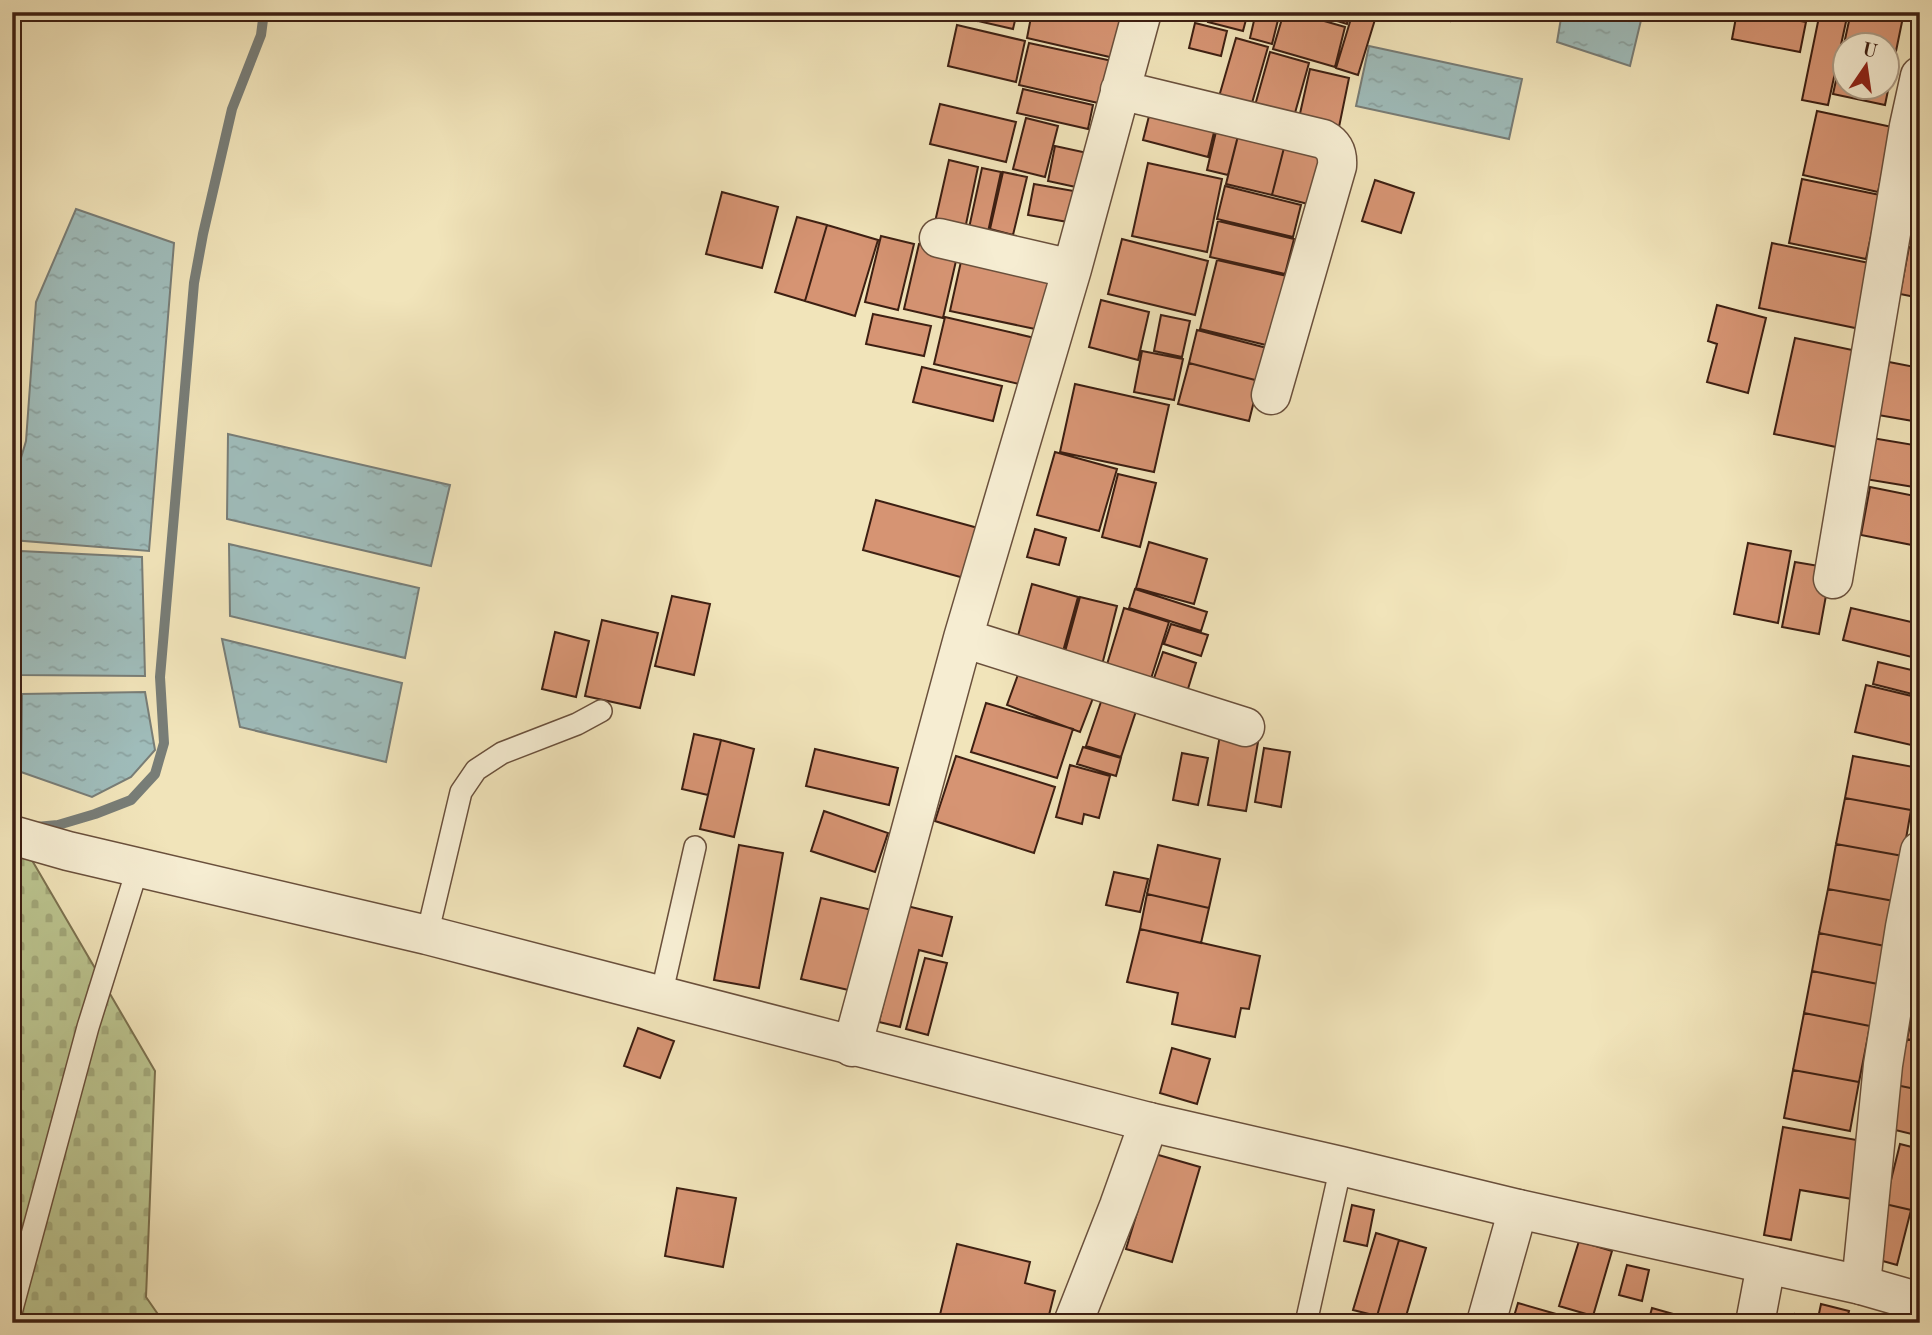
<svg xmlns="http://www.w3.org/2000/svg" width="1932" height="1335" font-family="'Old Standard TT',serif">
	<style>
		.cemetery { fill: url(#cemetery-stones); stroke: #7c7250; stroke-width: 2 }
		.water { fill: url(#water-ripples); stroke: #787d77; stroke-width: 2 }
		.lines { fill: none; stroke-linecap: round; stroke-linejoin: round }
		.stream { stroke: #787d77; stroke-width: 10 }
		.building { fill: #d69473; stroke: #3d1f12; stroke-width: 2; fill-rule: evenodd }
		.service-casing { stroke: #6a503c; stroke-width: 24 }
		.minor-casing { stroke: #6a503c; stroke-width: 41 }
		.tertiary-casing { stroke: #6a503c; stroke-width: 41 }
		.service { stroke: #f6edd2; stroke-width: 21 }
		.minor { stroke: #f6edd2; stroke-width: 38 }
		.tertiary { stroke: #f6edd2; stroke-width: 38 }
	</style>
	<defs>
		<pattern id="cemetery-stones" width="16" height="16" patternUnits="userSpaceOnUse" patternTransform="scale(1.75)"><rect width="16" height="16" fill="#bbc48f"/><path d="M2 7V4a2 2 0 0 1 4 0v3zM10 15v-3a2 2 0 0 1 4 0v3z" fill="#a2a87a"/></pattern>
		<pattern id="water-ripples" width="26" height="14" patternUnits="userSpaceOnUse" patternTransform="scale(1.75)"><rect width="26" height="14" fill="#9fbcba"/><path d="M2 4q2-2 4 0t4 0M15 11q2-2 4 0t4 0" fill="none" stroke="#8aa19f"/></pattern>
	</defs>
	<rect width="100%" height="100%" fill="#f1e4ba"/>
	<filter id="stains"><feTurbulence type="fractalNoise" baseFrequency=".00286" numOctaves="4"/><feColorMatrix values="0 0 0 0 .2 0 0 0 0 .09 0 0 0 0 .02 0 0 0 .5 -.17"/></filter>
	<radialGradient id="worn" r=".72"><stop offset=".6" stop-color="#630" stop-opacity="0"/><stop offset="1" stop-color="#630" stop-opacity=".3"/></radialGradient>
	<path class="cemetery" d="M12,826L155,1071L146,1297L164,1323H12Z"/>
	<path class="water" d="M1562,12H1643L1630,66L1557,42Z
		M1369,46L1522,79L1509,139L1356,106Z
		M76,209L174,243L149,551L12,540V488L26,441L36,302Z
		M228,434L450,485L431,566L227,519Z
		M229,544L419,588L405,658L230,616Z
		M20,551L142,557L145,676L21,675Z
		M222,639L402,683L386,762L240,727Z
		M145,692L155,750L131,777L92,797L21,772L22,694Z"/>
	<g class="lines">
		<path class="stream" d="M36,827L58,825L95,814L131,800L155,774L164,743L160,677L194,283L203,234L232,109L261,35L264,12"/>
	</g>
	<path class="building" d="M943,12H979L977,21Z
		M980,12H1017L1013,29L978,21Z
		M1032,12H1124L1114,58L1027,38Z
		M1211,12H1248L1243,31L1208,22Z
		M1256,12H1280L1272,44L1250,38Z
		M1284,12H1293L1345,27L1335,67L1273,49Z
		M1307,12H1350L1347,24Z
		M1353,12L1377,13L1358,75L1336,68Z
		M1417,12H1452L1450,21Z
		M1737,12H1754L1806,22L1800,52L1732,39Z
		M1820,12L1847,17L1828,105L1802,100Z
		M1851,12H1880L1903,17L1885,105L1833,94ZM1844,46H1886V88H1844Z
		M1195,23L1227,31L1221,56L1189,48Z
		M957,25L1025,41L1016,82L948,66Z
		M1236,38L1268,47L1250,110L1218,100Z
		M1029,43L1117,62L1107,105L1019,85Z
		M1270,52L1309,63L1293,120L1254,109Z
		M1310,69L1349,78L1339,127L1299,118Z
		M1023,89L1093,105L1088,129L1017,113Z
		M940,104L1016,122L1006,162L930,144Z
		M1151,108L1216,124L1208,157L1143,140Z
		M1817,111L1892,127L1878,192L1803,175Z
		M1026,118L1058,126L1045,177L1013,169Z
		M1219,119L1241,124L1228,175L1207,170Z
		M1241,124L1287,136L1272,195L1226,184Z
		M1287,136L1327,145L1312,205L1272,195Z
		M1055,146L1092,154L1085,189L1048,181Z
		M949,160L978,167L965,229L935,222Z
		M1148,163L1222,179L1207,252L1132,236Z
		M982,168L1001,172L988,232L969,228Z
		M1003,172L1027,177L1013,235L990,229Z
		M1802,179L1880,195L1866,259L1789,243Z
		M1375,180L1414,193L1401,233L1362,221Z
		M1034,184L1085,193L1079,224L1028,215Z
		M1225,186L1301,205L1293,237L1217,219Z
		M722,192L778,207L762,268L706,254Z
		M797,217L827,225L805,301L775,292Z
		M1218,221L1294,239L1285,274L1210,257Z
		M827,225L878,240L855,316L805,301Z
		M881,236L914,244L898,310L865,302Z
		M1122,239L1208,261L1195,315L1108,294Z
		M1772,243L1874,264L1860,329L1759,308Z
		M919,244L958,252L943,318L904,309Z
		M1909,247L1920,250V298L1900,294Z
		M964,248L1053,267L1040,330L950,311Z
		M1217,260L1287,276L1270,346L1200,329Z
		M1101,300L1149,312L1138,360L1089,347Z
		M1717,305L1766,318L1748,393L1707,382L1717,344L1708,341Z
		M873,314L931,326L924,356L866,344Z
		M1161,315L1190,321L1182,357L1154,351Z
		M945,317L1039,339L1028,386L934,364Z
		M1197,330L1267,348L1259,381L1189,363Z
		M1795,338L1857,351L1836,447L1774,434Z
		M1142,351L1183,359L1174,400L1134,392Z
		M1889,362L1920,368V386L1913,421L1878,415Z
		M1189,363L1259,381L1249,421L1178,404Z
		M922,367L1002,386L993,421L913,402Z
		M1075,384L1169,405L1154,472L1060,452Z
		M1872,438L1920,446V488L1865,479Z
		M1055,452L1117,469L1099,531L1037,515Z
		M1118,474L1156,483L1140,547L1102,537Z
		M1870,487L1920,497V509L1912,545L1861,535Z
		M876,500L978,528L964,578L863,550Z
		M1035,529L1066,538L1059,565L1027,557Z
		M1149,542L1207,559L1194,604L1136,588Z
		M1748,543L1791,551L1778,623L1734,614Z
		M1795,562L1831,568L1819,634L1782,627Z
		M1032,584L1078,597L1062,655L1016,643Z
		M1135,589L1207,612L1201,631L1129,608Z
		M672,596L710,604L694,675L655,666Z
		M1080,597L1117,606L1101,669L1063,659Z
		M1124,608L1169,622L1149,685L1105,671Z
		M1851,608L1920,624V659L1843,640Z
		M602,620L658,633L640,708L585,696Z
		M1171,624L1208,635L1201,656L1164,644Z
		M555,632L589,641L576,697L542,689Z
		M1163,652L1196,663L1187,692L1153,681Z
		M1024,658L1098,685L1080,732L1007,705Z
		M1878,662L1920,672V696L1873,684Z
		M1866,685L1920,698V747L1855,732Z
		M1105,690L1139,702L1121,757L1086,746Z
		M986,703L1073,729L1057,778L971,752Z
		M694,734L721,740L708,795L682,789Z
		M1220,735L1258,742L1246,811L1208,805Z
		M721,740L754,749L734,837L700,829Z
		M1083,747L1121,758L1116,776L1077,764Z
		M1264,748L1290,752L1281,807L1255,802Z
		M815,749L898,768L889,805L806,786Z
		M1182,753L1208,758L1198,805L1173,800Z
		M956,756L1055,787L1034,853L935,821Z
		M1853,756L1919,768L1911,810L1845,798Z
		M1070,765L1110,776L1099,818L1084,814L1082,824L1056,817Z
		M1845,798L1911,810L1903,856L1836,844Z
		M824,811L888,833L875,872L811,851Z
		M1836,844L1903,856L1894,901L1828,889Z
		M739,845L783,853L759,988L714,980Z
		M1158,845L1220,859L1209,908L1147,894Z
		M1114,872L1148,879L1140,912L1106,905Z
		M1828,889L1894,901L1885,946L1819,933Z
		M1147,894L1209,908L1201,943L1140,929Z
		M821,898L876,911L857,992L801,979Z
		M907,906L952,917L942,956L919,950L900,1027L879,1022Z
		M1140,929L1260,956L1249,1009L1241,1008L1235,1037L1172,1024L1178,993L1127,982Z
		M1819,933L1885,946L1878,984L1812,971Z
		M925,958L947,963L928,1035L906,1029Z
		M1812,971L1878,984L1870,1026L1804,1013Z
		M1920,982V1042L1907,1039Z
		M1804,1013L1870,1026L1859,1082L1793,1070Z
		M638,1028L674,1041L660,1078L624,1066Z
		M1907,1039L1920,1042V1090L1896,1085Z
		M1172,1048L1210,1059L1197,1104L1160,1093Z
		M1793,1070L1859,1082L1850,1131L1784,1118Z
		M1896,1085L1920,1090V1136L1887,1128Z
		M1783,1127L1868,1142L1858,1200L1800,1190L1791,1240L1764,1235Z
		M1900,1144L1920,1149V1212L1885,1204Z
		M1155,1154L1200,1167L1172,1262L1126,1249Z
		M677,1188L736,1198L723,1267L665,1256Z
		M1885,1204L1911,1210L1897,1265L1872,1258Z
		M1352,1205L1374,1210L1367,1246L1344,1241Z
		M1376,1233L1399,1240L1377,1316L1353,1310Z
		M1399,1240L1426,1248L1404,1323L1377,1316Z
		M1579,1241L1612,1251L1593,1316L1559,1306Z
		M957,1244L1030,1262L1025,1283L1055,1291L1047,1323H938Z
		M1627,1265L1649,1270L1642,1301L1619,1295Z
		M1518,1303L1563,1316L1561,1323H1512Z
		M1821,1304L1849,1311L1846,1323H1817Z
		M1652,1308L1705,1323H1648Z
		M1795,1314L1818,1321L1817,1323H1792Z"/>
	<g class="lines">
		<g class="service-casing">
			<path id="service" d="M427,935L461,792L476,770L502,753L577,724L601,711
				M661,996L695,847
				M12,1309L88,1027L138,867
				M1306,1323L1341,1166"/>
		</g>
		<g class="minor-casing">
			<path id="minor" d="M1120,90L1323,139C1334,145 1338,153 1337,166L1271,395
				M939,238L1072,269
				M1833,579L1909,126L1920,76
				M963,638L1245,727
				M852,1047L963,638L1072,269L1142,12
				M1861,1285L1883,1065L1905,927L1920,851
				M1073,1323L1119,1206L1149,1122
				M1486,1323L1518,1209
				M1755,1323L1766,1265"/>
		</g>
		<g class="tertiary-casing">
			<path id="tertiary" d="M12,835L68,851L427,935L1149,1122L1341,1166L1518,1209L1861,1285L1920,1302"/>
		</g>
		<use href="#service" class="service"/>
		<use href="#minor" class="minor"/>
		<use href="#tertiary" class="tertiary"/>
	</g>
	<rect width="1932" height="1335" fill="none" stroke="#f1e4ba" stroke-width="42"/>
	<rect x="14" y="14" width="1904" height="1307" fill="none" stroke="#3d1f12" stroke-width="3.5"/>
	<rect x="21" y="21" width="1890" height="1293" fill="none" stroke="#3d1f12" stroke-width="2"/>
	<g transform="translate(1866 66) rotate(13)"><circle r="33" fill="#f6edd2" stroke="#ac9b85" stroke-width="2"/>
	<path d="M0-5L12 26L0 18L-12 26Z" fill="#8f2418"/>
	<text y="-10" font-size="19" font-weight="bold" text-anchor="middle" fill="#3d1f12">U</text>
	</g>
	<rect width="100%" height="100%" filter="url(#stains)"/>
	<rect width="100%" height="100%" fill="url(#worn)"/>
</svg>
